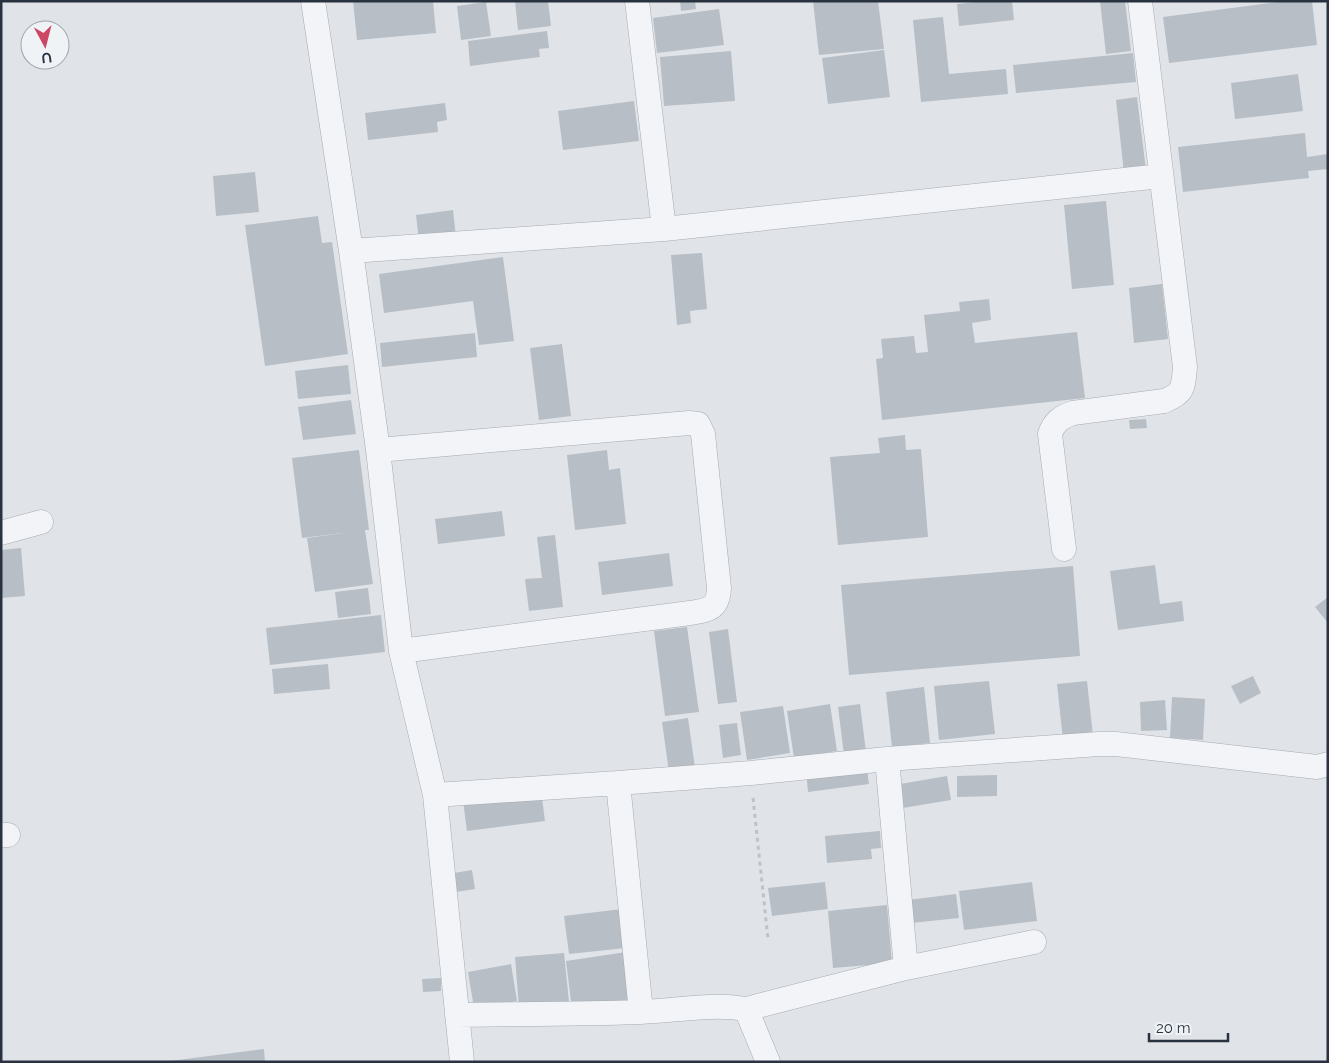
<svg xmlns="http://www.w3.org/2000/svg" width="1329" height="1063" font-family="Raleway,sans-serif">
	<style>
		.building { fill: #b7bec5 }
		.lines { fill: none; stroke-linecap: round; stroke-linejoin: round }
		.minor-casing { stroke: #a5abb3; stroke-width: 25 }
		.path { stroke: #bec2c7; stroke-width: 3; stroke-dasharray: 4 4; stroke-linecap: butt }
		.minor { stroke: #f3f4f7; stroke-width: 24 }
	</style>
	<rect width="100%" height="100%" fill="#e0e4e9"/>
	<path class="building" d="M353,1H433L436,33L357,40Z
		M515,1H548L551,26L518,30Z
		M680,1H695L696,9L681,11Z
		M813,1H878L884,49L819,55Z
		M983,1H1012L1014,20L959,26L957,4Z
		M1100,1H1125L1131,51L1106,54Z
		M1285,1H1312L1317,45L1169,63L1163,17Z
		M486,2L491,36L461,40L457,6Z
		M719,9L724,45L657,53L653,18Z
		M943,17L949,74L1006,69L1008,94L921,102L913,20Z
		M547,31L549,48L539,49L540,57L470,66L468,41Z
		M884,50L890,97L828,104L822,58Z
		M731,51L735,101L664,106L660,57Z
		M1133,53L1136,82L1016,93L1013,65Z
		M1298,74L1303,111L1235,119L1231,83Z
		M1137,97L1146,170L1124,173L1116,100Z
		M634,101L639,141L563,150L558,111Z
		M445,103L447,120L437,122L438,132L368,140L365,113Z
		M1305,133L1307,157L1328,154V169L1308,171L1309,178L1183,192L1178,147Z
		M255,172L259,212L216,216L213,176Z
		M1106,201L1114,285L1072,289L1064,205Z
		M453,210L456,237L419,241L416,215Z
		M318,216L322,243L332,242L348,354L265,366L245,225Z
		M702,253L707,309L690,311L691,323L677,325L671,255Z
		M503,257L514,341L479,345L473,301L384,313L379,274Z
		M1162,284L1168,339L1134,343L1129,288Z
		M989,299L991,320L972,323L975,343L1077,332L1085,398L882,420L876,359L883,358L881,339L914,336L916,353L928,352L924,315L960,311L959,302Z
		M475,333L477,357L382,367L380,343Z
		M562,344L571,416L539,420L530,348Z
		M348,365L351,394L298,399L295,371Z
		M351,400L356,434L303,440L298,407Z
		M1146,419L1147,428L1130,429L1129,420Z
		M905,435L906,450L921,449L928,537L838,545L830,457L880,453L878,438Z
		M359,450L369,530H365L373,584L315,592L307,538L350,532L302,538L292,458Z
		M607,450L609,470L620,468L626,524L575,530L567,455Z
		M502,511L505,536L438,544L435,519Z
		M555,535L563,607L529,611L525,579L542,578L537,537Z
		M21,548L25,596L1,598V550Z
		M669,553L673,586L602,595L598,562Z
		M1155,565L1160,604L1182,601L1184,621L1118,630L1110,571Z
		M1073,566L1080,656L849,675L841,585Z
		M368,588L371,614L338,618L335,592Z
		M1328,597V623L1315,607Z
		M381,615L385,652L270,665L266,628Z
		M687,627L699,712L665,716L654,631Z
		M728,629L737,702L718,704L709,632Z
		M328,664L330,689L274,694L272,669Z
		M1253,676L1261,693L1240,704L1231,686Z
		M989,681L995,734L939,740L934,686Z
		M1087,681L1093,736L1063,740L1057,684Z
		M924,687L930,743L892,747L886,692Z
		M1172,697L1205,699L1203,740L1170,738Z
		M1165,700L1167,730L1141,731L1140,702Z
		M830,704L837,751L794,758L787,711Z
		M860,704L866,752L844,755L838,707Z
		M783,706L790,753L747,760L740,712Z
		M688,718L695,768L669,772L662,722Z
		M737,723L741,755L723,758L719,725Z
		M866,763L869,784L808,792L806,771Z
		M997,775V796L957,797V776Z
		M947,776L951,800L903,808L900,784Z
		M541,791L545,821L467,831L463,801Z
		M880,831L881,848L871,849L872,859L827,863L825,836Z
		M472,870L475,889L456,892L454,873Z
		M825,882L828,909L772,916L768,888Z
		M1032,882L1037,921L964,930L959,891Z
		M956,894L959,918L911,923L908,900Z
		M887,905L892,963L833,968L828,911Z
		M622,909L626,948L569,954L564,916Z
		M633,951L639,1000L572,1009L566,961Z
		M564,953L569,1002L519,1007L515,957Z
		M511,964L517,1001L474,1008L468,972Z
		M441,978V991L423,992L422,979Z
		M264,1049L265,1062H170V1061Z"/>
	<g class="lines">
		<g class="minor-casing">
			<path id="minor" d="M313,1L351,251L378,450L401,651L435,795L462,1062
				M637,1L664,229
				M351,251L664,229L1161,176
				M378,450L689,423L698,424L703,434L719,588C718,609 709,610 690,613L401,651
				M1,533L41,522
				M1064,549L1050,434C1054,422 1061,417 1073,413L1164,401C1184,393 1183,388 1185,367L1140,1
				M887,759L906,968
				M618,783L641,1012
				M435,795L618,783L751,773L887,759L1099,744H1116L1317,767L1328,764
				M1,835H8
				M746,1009L906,968L1034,942
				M457,1015C518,1014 579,1014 640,1012C676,1011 710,1003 746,1009L768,1062"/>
		</g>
		<path class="path" d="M753,798L768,939"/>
		<use href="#minor" class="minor"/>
	</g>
	<rect width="1329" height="1063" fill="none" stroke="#293340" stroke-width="5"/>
	<g transform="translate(45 45) rotate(173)"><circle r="24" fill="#eff3f6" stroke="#a0a6ad"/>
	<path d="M0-4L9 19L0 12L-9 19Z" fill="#cc4764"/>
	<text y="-8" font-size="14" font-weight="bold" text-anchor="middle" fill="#293340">U</text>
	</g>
	<path d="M1149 1033v8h79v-8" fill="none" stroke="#293340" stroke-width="2.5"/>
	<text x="1156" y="1033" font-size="15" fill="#293340" stroke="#eff3f6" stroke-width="4" paint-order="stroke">20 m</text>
</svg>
